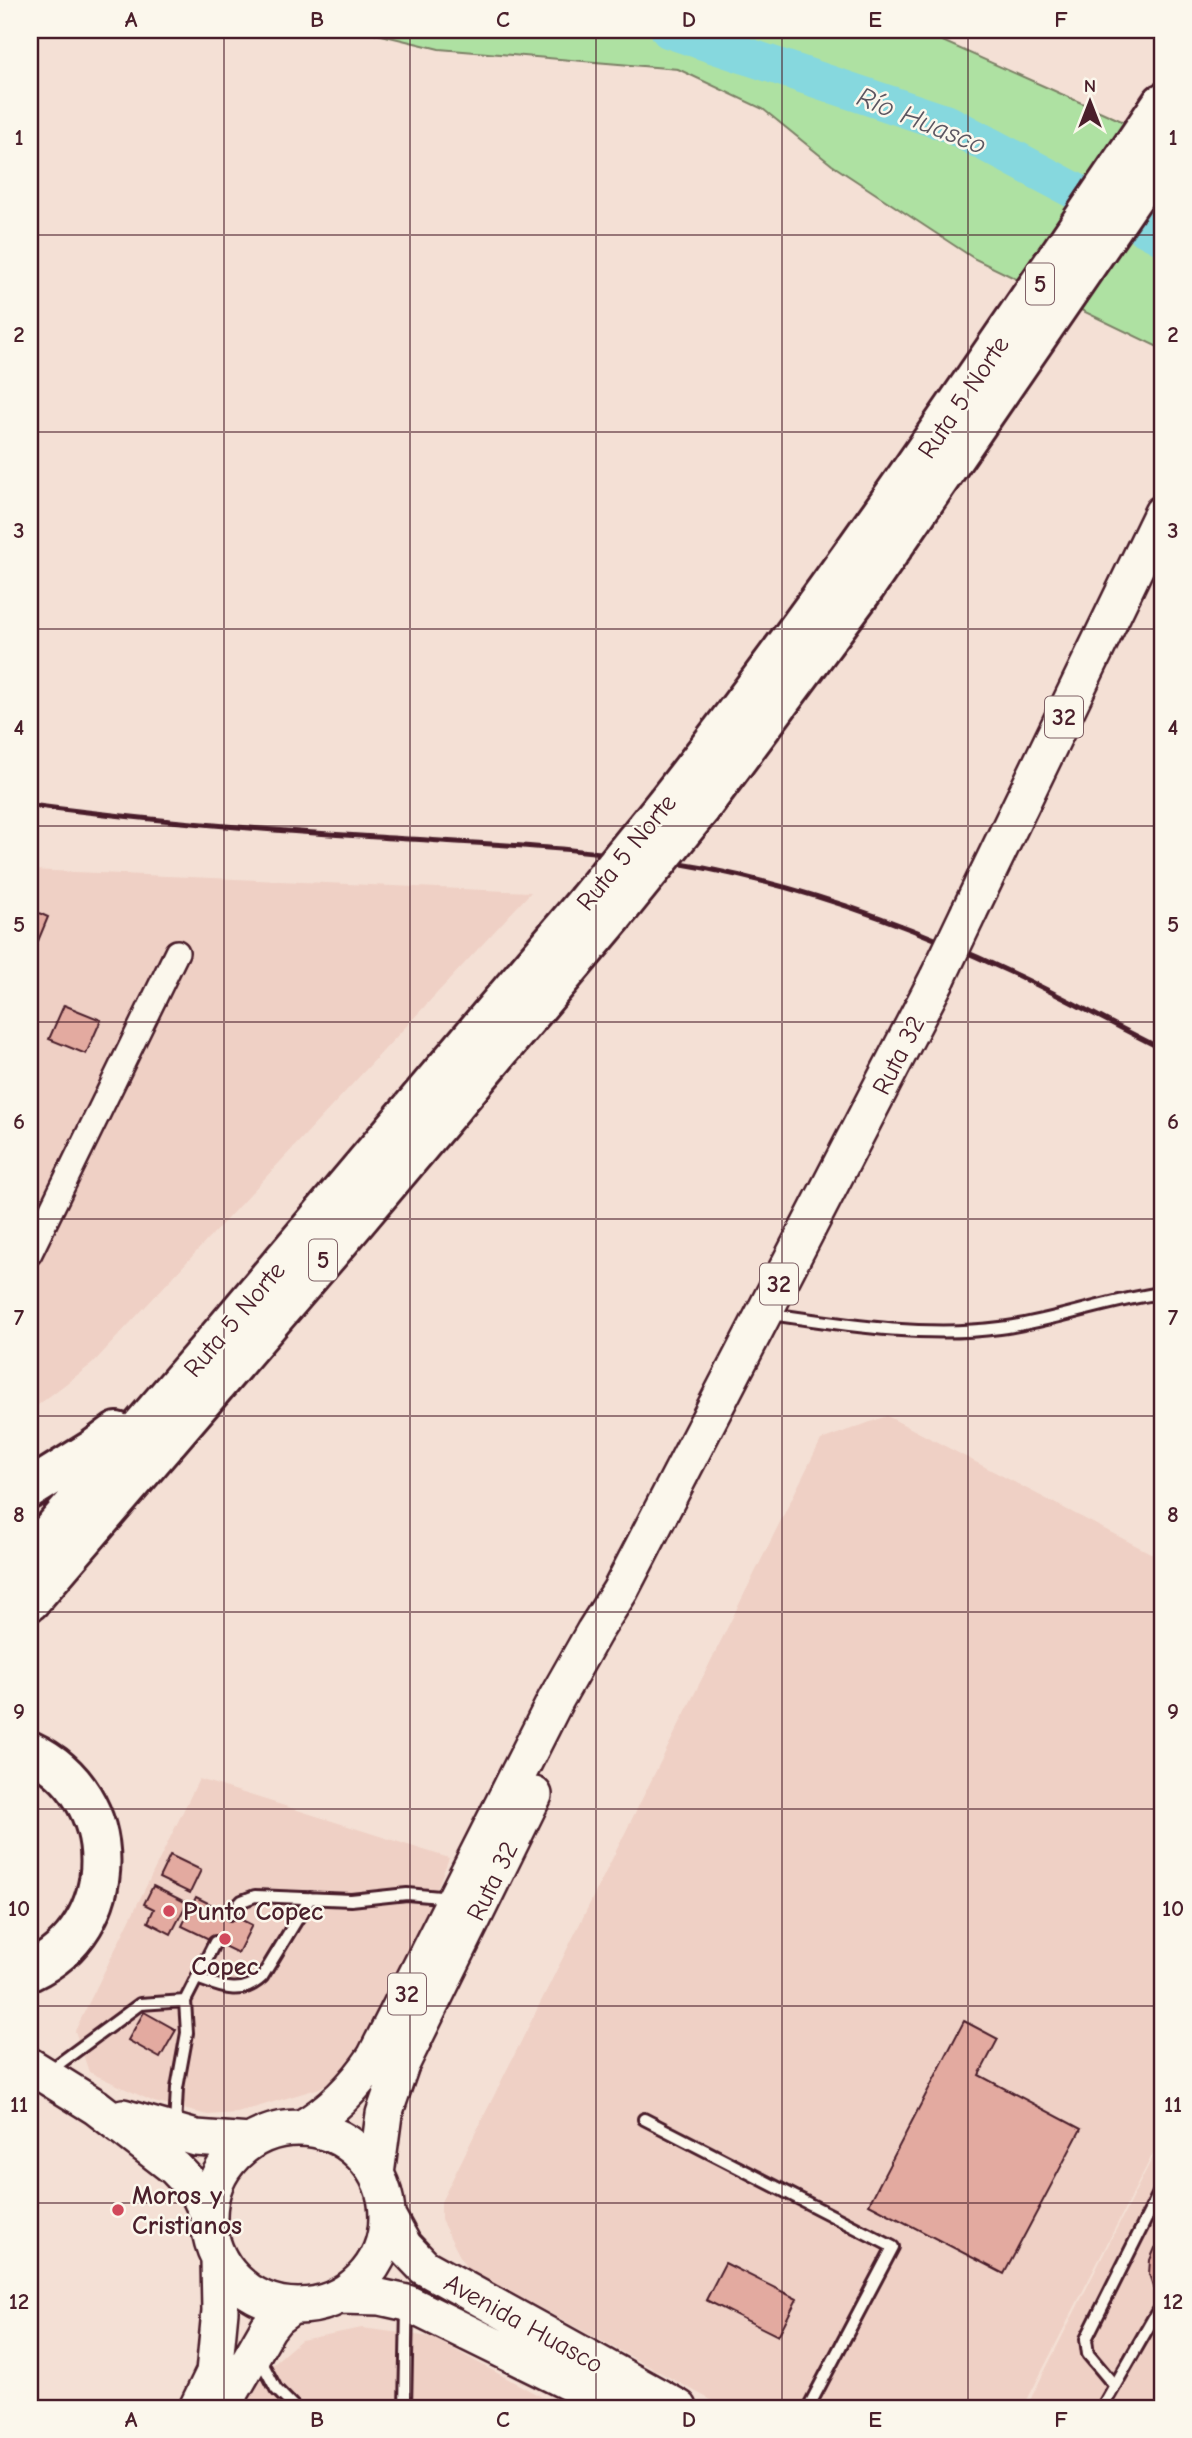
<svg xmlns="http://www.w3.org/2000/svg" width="1192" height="2438" font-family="'Comic Neue',sans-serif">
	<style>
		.built { fill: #efd0c5 }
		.green { fill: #aee1a2; stroke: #7c8066; stroke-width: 2 }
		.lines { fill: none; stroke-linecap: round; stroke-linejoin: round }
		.river { stroke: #86d8de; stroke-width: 37 }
		.building { fill: #e3aaa0; stroke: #4a1f2b; stroke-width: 2 }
		.lane-casing { stroke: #4a1f2b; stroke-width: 16 }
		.street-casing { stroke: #4a1f2b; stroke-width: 28 }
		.primary-casing { stroke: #4a1f2b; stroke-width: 40 }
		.highway-casing { stroke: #4a1f2b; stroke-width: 44 }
		.lane { stroke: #fbf7ec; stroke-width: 10 }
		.street { stroke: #fbf7ec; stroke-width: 23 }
		.primary { stroke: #fbf7ec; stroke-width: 35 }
		.highway { stroke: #fbf7ec; stroke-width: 38 }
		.rail { stroke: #4a1f2b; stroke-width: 5 }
		.primary-bridge-casing { stroke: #4a1f2b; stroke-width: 40; stroke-linecap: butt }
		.highway-bridge-casing { stroke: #4a1f2b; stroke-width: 44; stroke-linecap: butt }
		.primary-bridge { stroke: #fbf7ec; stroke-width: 35 }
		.highway-bridge { stroke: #fbf7ec; stroke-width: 38 }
		.grid { fill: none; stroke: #4a1f2b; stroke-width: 2; stroke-opacity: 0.55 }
		.poi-dot { fill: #d1495b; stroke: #fbf7ec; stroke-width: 2.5 }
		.labels { text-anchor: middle; stroke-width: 5; stroke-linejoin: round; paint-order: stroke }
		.shield { fill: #fbf7ec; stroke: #7f6065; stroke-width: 2 }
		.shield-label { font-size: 24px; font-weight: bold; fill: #4a1f2b }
		.street-label { font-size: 26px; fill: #4a1f2b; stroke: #fbf7ec }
		.poi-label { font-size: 26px; font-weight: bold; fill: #4a1f2b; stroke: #fbf7ec; text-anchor: start }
		.water-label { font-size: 28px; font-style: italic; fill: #5c5661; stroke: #fbf7ec }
		.neatline { fill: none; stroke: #4a1f2b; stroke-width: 2.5 }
		.grid-label { font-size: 23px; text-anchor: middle; font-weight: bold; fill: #4a1f2b }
	</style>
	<rect width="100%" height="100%" fill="#f4e0d5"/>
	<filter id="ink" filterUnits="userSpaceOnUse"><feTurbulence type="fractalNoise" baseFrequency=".0143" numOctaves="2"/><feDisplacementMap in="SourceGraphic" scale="14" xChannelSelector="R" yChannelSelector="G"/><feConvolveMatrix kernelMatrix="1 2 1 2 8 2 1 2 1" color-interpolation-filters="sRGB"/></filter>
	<g filter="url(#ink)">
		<path class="built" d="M30,870L531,892L92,1364L30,1411Z
			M887,1416L1162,1559V2136L1023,2408H726L466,2268L441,2220V2202L821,1440Z
			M199,1779L449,1858L418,1937L359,2053L336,2078L320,2088L237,2113L208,2115L154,2102L89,2072L75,2031Z
			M1162,2139V2408H1026Z
			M362,2328L431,2337L562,2408H237L248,2385L301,2340Z"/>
		<path class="green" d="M361,30H918L1162,139V349L975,259L832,165L763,109L678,69L439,49Z"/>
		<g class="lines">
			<path class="river" d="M669,30L949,124L1162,237"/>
		</g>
		<path class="building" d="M30,909L48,917L30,960Z
			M64,1005L101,1020L86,1054L49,1039Z
			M170,1855L201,1870L190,1893L159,1878Z
			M153,1886L187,1903L171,1934L148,1922L154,1909L144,1904Z
			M196,1897L252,1925L238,1953L182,1926Z
			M144,2012L176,2030L160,2058L128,2040Z
			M964,2021L998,2039L979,2075L1081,2129L1004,2274L869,2204Z
			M1162,2241V2299L1154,2289L1149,2274L1150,2260L1155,2248Z
			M725,2263L797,2299L778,2336L706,2300Z"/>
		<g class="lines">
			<g class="lane-casing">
				<path id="lane" d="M771,1314C846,1325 925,1338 1000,1328C1055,1321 1107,1300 1162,1293
					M230,1914L242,1901L255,1896L351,1900L407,1894L451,1898
					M197,1978C221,1987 241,1997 262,1977L310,1898
					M49,2071L140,2004L185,2001
					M644,2119L893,2247L808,2408
					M175,2127L177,2088L187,2033L185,2001L215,1942
					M259,2357L276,2389L295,2408
					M1114,2385L1088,2354L1086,2339L1162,2187
					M405,2408L407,2309
					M1102,2408L1157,2312"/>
			</g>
			<g class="street-casing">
				<path id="street" d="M30,1253L177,952"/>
			</g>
			<g class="primary-casing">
				<path id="primary" d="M969,912L1162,513
					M30,2066L96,2107L175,2168L197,2191L209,2216
					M123,2117L196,2138L250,2142
					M209 2217a89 89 0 1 1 178 0a89 89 0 1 1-178 0Z
					M302,2128C333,2110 355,2087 375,2057L556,1699L594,1632L620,1591L938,977
					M376,2174L384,2114L401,2065L534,1795
					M388,2217L404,2246L424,2267L679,2408
					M339,2296L380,2297L407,2303L621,2408
					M197,2408L214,2373L220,2311L219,2258
					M222,2408L268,2328L276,2318L292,2306"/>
			</g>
			<g class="highway-casing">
				<path id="highway" d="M667,802C844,577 1002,339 1162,103
					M700,809L866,586L1162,155
					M30,1489L94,1449L117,1432
					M30,1556L212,1345L586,902
					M30,1601L331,1251L614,915
					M30,1751C124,1795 124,1927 30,1971"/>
			</g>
			<use href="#lane" class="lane"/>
			<use href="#street" class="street"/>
			<use href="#primary" class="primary"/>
			<use href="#highway" class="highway"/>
			<path class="rail" d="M30,805C145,820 260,830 376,837C487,844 593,847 704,868C810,889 912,926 1010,972C1062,996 1112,1024 1162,1049"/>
			<g class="primary-bridge-casing">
				<path id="primary-bridge" d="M938,977L969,912"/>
			</g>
			<g class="highway-bridge-casing">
				<path id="highway-bridge" d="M586,902L667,802
					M614,915L700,809"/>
			</g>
			<use href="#primary-bridge" class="primary-bridge"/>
			<use href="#highway-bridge" class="highway-bridge"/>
		</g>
	</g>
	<path class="grid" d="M224,30V2408M410,30V2408M596,30V2408M782,30V2408M968,30V2408M30,235H1162M30,432H1162M30,629H1162M30,826H1162M30,1022H1162M30,1219H1162M30,1416H1162M30,1612H1162M30,1809H1162M30,2006H1162M30,2203H1162"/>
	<g class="poi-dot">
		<circle cx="169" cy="1911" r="7"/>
		<circle cx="225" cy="1939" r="7"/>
		<circle cx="118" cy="2210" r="7"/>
	</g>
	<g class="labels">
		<g class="shield">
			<rect x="1026" y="263.5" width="28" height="41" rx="5"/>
			<rect x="1045" y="696.5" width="38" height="41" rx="5"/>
			<rect x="309" y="1239.5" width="28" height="41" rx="5"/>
			<rect x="760" y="1263.5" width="38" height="41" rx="5"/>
			<rect x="388" y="1973.5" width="38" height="41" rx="5"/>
		</g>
		<g class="shield-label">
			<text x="1040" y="292">5</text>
			<text x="1064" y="725">32</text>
			<text x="323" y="1268">5</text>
			<text x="779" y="1292">32</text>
			<text x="407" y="2002">32</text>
		</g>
		<g class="street-label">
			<text transform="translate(963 397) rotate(-56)" y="9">Ruta 5 Norte</text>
			<text transform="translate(626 852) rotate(-51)" y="9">Ruta 5 Norte</text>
			<text transform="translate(898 1055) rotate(-63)" y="9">Ruta 32</text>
			<text transform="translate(234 1319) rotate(-50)" y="9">Ruta 5 Norte</text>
			<text transform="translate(492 1881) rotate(-64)" y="9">Ruta 32</text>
			<text transform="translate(524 2323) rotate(29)" y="9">Avenida Huasco</text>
		</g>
		<g class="poi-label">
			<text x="183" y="1920">Punto Copec</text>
			<text x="225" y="1975" text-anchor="middle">Copec</text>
			<text x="132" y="2204">Moros y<tspan x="132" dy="30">Cristianos</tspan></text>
		</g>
		<g class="water-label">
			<text transform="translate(922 120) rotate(22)" y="10">Río Huasco</text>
		</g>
	</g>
	<rect width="1192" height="2438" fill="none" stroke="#fbf7ec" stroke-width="77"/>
	<g transform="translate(1090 102)" stroke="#fbf7ec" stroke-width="5" paint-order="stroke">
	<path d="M0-5L12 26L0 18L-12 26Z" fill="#4a1f2b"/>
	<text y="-10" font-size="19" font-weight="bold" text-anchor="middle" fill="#4a1f2b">N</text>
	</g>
	<rect x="38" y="38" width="1116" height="2362" class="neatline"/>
	<g class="grid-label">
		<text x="131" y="27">A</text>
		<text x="317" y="27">B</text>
		<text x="503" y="27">C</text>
		<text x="689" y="27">D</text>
		<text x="875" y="27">E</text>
		<text x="1061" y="27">F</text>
		<text x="19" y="145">1</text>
		<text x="1173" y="145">1</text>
		<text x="19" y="342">2</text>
		<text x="1173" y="342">2</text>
		<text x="19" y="538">3</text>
		<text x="1173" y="538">3</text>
		<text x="19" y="735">4</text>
		<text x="1173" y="735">4</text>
		<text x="19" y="932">5</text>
		<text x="1173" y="932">5</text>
		<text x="19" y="1129">6</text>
		<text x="1173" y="1129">6</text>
		<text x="19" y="1325">7</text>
		<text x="1173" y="1325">7</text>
		<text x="19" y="1522">8</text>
		<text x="1173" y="1522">8</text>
		<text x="19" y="1719">9</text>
		<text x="1173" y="1719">9</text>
		<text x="19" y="1916">10</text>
		<text x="1173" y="1916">10</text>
		<text x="19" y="2112">11</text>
		<text x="1173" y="2112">11</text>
		<text x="19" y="2309">12</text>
		<text x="1173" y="2309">12</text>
		<text x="131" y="2427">A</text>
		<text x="317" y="2427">B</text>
		<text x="503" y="2427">C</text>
		<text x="689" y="2427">D</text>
		<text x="875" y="2427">E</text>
		<text x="1061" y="2427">F</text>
	</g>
</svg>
